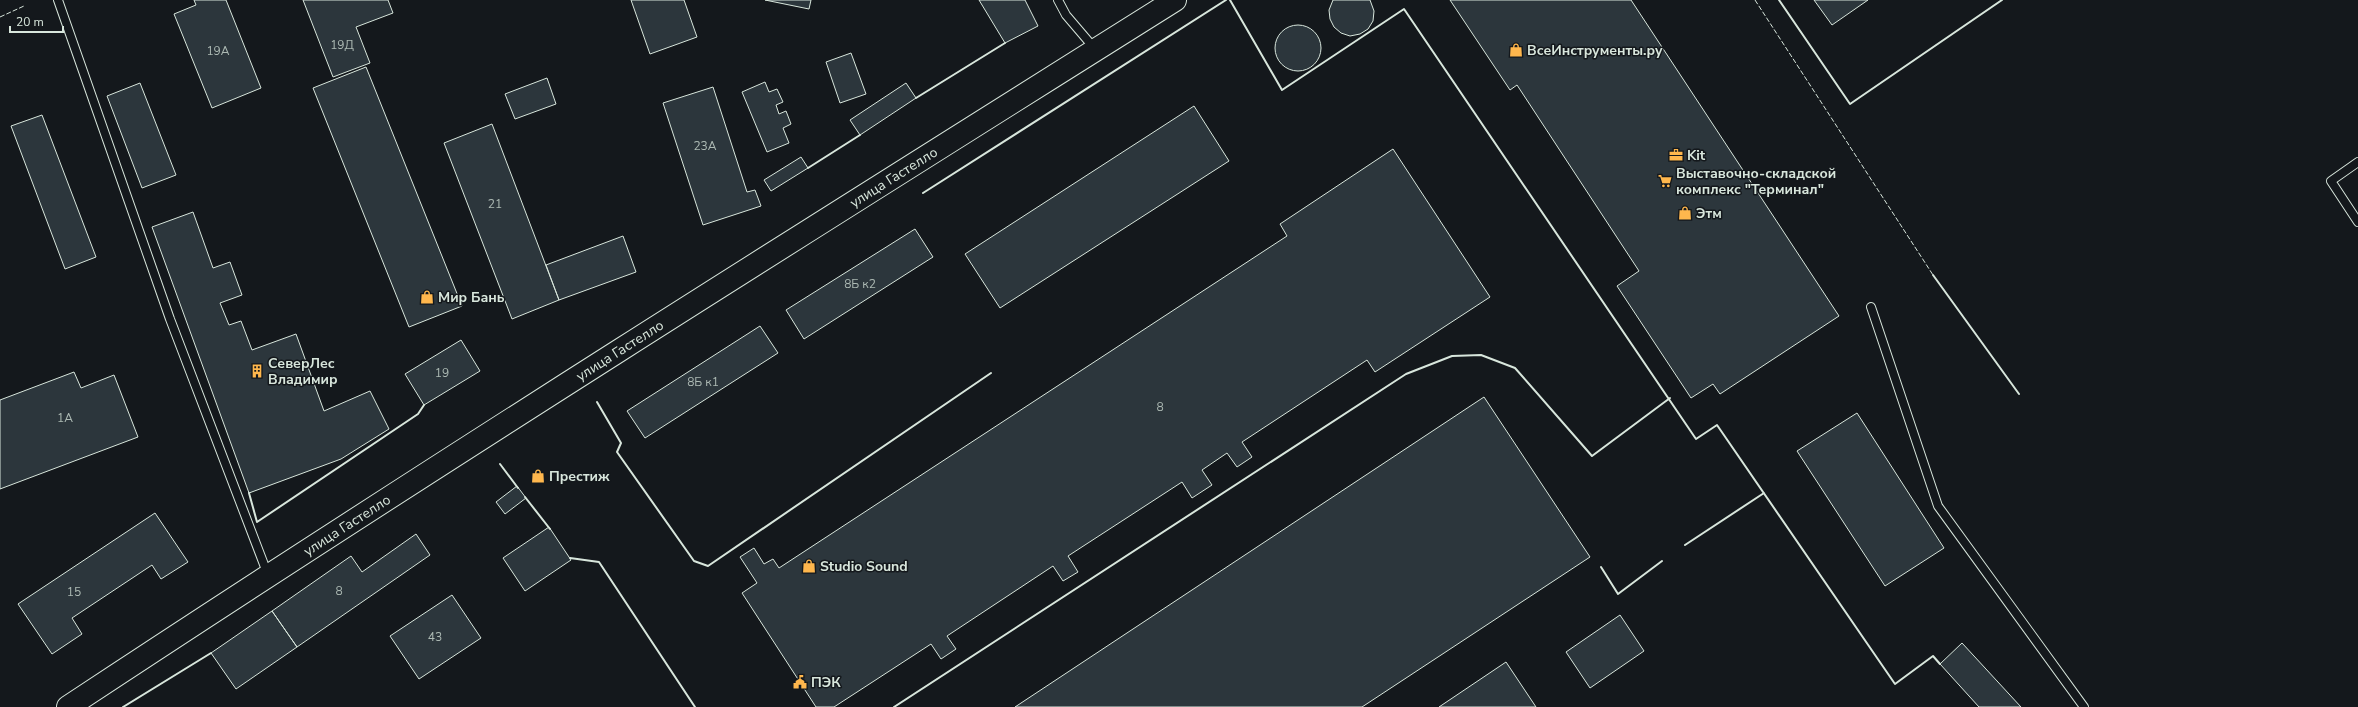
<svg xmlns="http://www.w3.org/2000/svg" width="2358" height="707" font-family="'Nunito Sans',sans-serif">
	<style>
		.building { fill: #2c363c; stroke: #d8e6dc }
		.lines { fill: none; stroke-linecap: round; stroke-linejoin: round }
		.lane-casing { stroke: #d8e6dc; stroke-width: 10 }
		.secondary-casing { stroke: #d8e6dc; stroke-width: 24 }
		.lane { stroke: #14181c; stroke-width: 8 }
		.secondary { stroke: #14181c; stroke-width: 22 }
		.fence { stroke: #d8e6dc; stroke-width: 1; stroke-dasharray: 5 2; stroke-linecap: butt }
		.wall { stroke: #d8e6dc; stroke-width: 2 }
		.labels { text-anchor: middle; stroke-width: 3; stroke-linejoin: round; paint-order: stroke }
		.number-label { font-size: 12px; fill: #adbab4 }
		.poi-label { font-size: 14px; font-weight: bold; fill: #d8e6dc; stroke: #14181c; text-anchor: start }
		.street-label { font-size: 14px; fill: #d8e6dc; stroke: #14181c }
	</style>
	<rect width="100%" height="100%" fill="#14181c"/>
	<path class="building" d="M194,0H226L261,88L212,108L174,14L196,5Z
		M303,0H388L393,13L356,27L370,63L333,77Z
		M631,0H684L697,37L650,54Z
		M765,0H811L809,9Z
		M979,0H1025L1038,26L1005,43Z
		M1333,0H1370L1374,11L1373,21L1368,29L1360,34L1350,36L1341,33L1334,27L1330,19L1329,10Z
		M1450,0H1631L1839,316L1720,394L1713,384L1691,398L1617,286L1639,271L1517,85L1510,90Z
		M1814,0H1868L1832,25Z
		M1275 48a23 23 0 1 1 46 0a23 23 0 1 1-46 0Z
		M851,53L866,94L840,103L826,62Z
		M366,67L462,306L409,327L313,88Z
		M547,78L556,104L515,119L505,94Z
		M765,82L769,92L777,89L783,102L776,105L779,114L786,111L791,124L783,128L789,143L767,152L742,92Z
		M140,83L176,175L142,188L107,96Z
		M906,83L916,98L860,135L850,120Z
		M713,87L747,192L755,190L761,206L703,225L663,103Z
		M1194,106L1229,161L1000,308L965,254Z
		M42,115L96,257L65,269L11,126Z
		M492,124L559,300L512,319L444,143Z
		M1393,149L1490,297L1375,372L1367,360L1242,442L1252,457L1237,467L1227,453L1202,470L1212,485L1192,498L1182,482L1068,556L1078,572L1063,581L1053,566L947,636L956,649L941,659L931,644L834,707H816L742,593L757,583L740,557L754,548L764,564L773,559L779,568L1287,236L1280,224Z
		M801,157L808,168L771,191L764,180Z
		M193,212L213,268L230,262L242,295L220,303L229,325L241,321L252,350L296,334L324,411L370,391L389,429L341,459L249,493L152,227Z
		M915,229L933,257L804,339L786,310Z
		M623,236L636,272L559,300L546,265Z
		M760,326L778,353L645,438L627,411Z
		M461,340L480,371L424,405L405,374Z
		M74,372L81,388L114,375L138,437L0,489V400Z
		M1484,397L1590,557L1362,707H1015Z
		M1857,413L1944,548L1885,586L1797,451Z
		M517,486L526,498L505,514L496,502Z
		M155,513L188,562L161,579L152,565L72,618L82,634L52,654L18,604Z
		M549,527L571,560L525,591L503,558Z
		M416,534L430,555L297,647L272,611L351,556L362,572Z
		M452,595L481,638L419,679L390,636Z
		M272,611L297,647L236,689L211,653Z
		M1620,615L1644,651L1590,688L1566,652Z
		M1962,643L2021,707H1979L1940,664Z
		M1506,662L1536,707H1439Z"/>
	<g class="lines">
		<g class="lane-casing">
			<path id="lane" d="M58,0L170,319L268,575
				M1058,0L1066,15L1095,49
				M2358,162L2331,181L2358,222
				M1871,307L1938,506L2084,707"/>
		</g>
		<g class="secondary-casing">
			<g id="secondary">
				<path id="s1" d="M68,707C433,466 804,233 1175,0"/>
			</g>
		</g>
		<use href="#lane" class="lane"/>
		<use href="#secondary" class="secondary"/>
		<path class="fence" d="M1755,0L1933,275
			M0,17L24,6"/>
		<path class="wall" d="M1230,0L1282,90L1404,9L1696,439L1717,425L1895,684L1933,656L1940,664
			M1779,0L1850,104L2002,0
			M916,98L1005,43
			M808,168L860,135
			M923,193L1226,0
			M1933,275L2019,394
			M597,402L621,443L617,452L694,561L708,566L991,373
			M500,464L518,488
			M249,493L257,522L418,414L424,405
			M525,497L550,529
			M1685,545L1764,493
			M570,558L599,562L695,707
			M1601,567L1618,594L1662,561
			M123,707L211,653
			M894,707L1406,374L1452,356L1481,355L1515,368L1592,456L1670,398"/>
	</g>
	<defs>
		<g id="shop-bare" transform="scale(1.08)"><path d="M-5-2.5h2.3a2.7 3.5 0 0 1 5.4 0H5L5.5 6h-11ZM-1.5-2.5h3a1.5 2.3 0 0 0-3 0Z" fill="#ffb74d" stroke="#14181c" stroke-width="2.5" paint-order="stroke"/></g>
		<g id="office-bare" transform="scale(1.08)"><path d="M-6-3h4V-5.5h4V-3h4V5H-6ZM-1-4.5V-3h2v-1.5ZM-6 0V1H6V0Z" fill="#ffb74d" stroke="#14181c" stroke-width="2.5" paint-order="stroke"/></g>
		<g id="supermarket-bare" transform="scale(1.08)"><path d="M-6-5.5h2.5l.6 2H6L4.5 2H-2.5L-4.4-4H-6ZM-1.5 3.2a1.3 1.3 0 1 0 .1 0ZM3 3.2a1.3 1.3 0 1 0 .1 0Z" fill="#ffb74d" stroke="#14181c" stroke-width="2.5" paint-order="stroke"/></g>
		<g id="building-bare" transform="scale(1.08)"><path d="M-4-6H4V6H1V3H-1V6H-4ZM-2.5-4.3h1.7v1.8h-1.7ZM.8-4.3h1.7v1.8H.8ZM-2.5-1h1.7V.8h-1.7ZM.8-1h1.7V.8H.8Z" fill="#ffb74d" stroke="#14181c" stroke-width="2.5" paint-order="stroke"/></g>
		<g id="civic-bare" transform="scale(1.08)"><path d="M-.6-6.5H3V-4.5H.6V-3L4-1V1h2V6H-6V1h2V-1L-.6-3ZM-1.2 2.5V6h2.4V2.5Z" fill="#ffb74d" stroke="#14181c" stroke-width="2.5" paint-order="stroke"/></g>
	</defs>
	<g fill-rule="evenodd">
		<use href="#shop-bare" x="1516" y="50"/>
		<use href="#office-bare" x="1676" y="155"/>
		<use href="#supermarket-bare" x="1665" y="181"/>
		<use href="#shop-bare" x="1685" y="213"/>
		<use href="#shop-bare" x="427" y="297"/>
		<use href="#building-bare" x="257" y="371"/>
		<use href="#shop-bare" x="538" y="476"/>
		<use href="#shop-bare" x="809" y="566"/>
		<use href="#civic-bare" x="800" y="682"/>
	</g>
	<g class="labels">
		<g class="number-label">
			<text x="342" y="49">19Д</text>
			<text x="218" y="55">19А</text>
			<text x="705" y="150">23А</text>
			<text x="495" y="208">21</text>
			<text x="860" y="288">8Б к2</text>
			<text x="442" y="377">19</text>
			<text x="703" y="386">8Б к1</text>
			<text x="1160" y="411">8</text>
			<text x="65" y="422">1А</text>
			<text x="339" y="595">8</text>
			<text x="74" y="596">15</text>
			<text x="435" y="641">43</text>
		</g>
		<g class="poi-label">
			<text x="1527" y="55">ВсеИнструменты.ру</text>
			<text x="1687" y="160">Kit</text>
			<text x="1676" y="178">Выставочно-складской<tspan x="1676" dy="16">комплекс "Терминал"</tspan></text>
			<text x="1696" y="218">Этм</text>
			<text x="438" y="302">Мир Бань</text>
			<text x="268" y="368">СеверЛес<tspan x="268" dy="16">Владимир</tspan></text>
			<text x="549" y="481">Престиж</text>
			<text x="820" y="571">Studio Sound</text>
			<text x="811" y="687">ПЭК</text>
		</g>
		<g class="street-label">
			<text dy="5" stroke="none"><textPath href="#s1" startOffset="981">улица Гастелло</textPath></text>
			<text dy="5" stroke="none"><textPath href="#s1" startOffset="657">улица Гастелло</textPath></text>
			<text dy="5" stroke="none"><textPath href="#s1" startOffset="333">улица Гастелло</textPath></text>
		</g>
	</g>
	<path d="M10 26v6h53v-6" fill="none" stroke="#d8e6dc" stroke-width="2"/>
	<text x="16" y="26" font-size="12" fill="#d8e6dc" stroke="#14181c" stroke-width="3" paint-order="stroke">20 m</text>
</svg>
